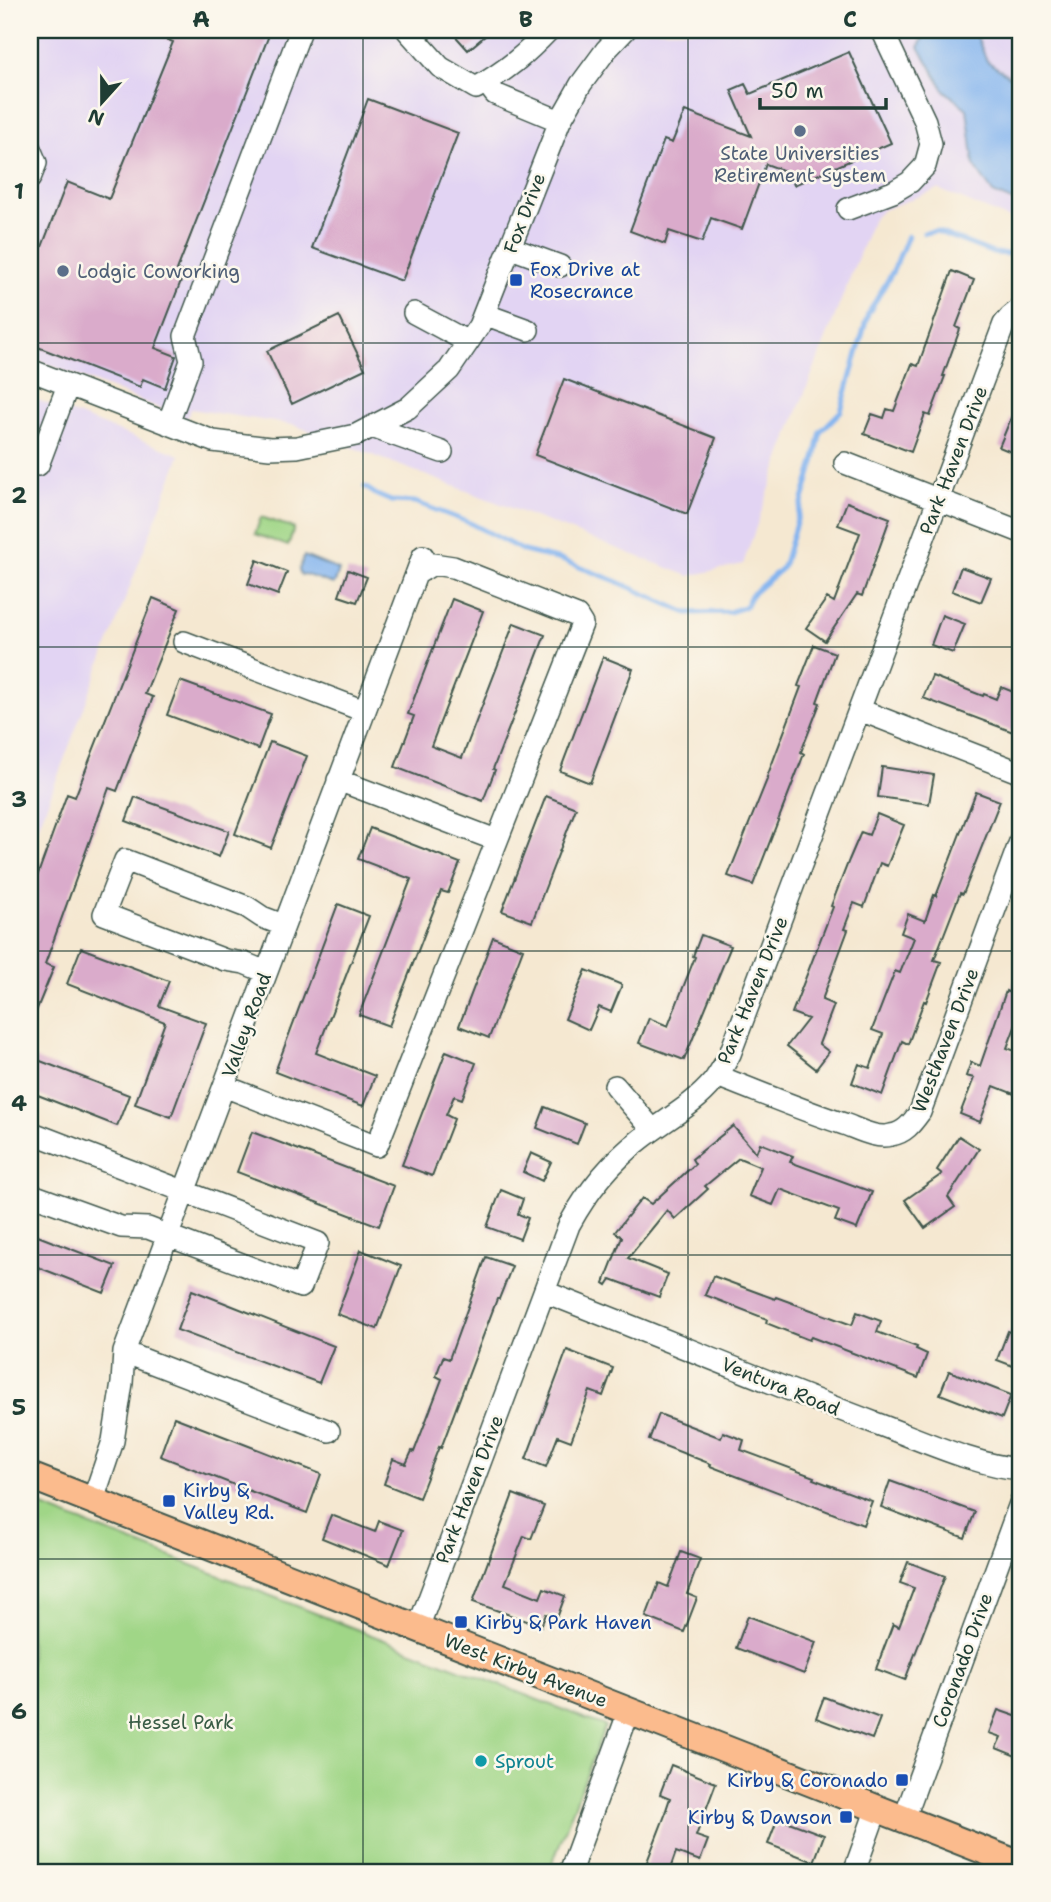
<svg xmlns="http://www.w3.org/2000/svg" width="1051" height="1902" font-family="'Shantell Sans',sans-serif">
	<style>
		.built { fill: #e2d4f3 }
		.green { fill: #a0d687; stroke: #608a5e; stroke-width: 2 }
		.water { fill: #83b4ef; stroke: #517892; stroke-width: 2 }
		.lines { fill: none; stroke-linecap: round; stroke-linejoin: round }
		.stream { stroke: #83b4ef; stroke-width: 5 }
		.building { fill: #daabcb }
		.minor-casing { stroke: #3f574c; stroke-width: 24 }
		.major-casing { stroke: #3f574c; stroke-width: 30 }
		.minor { stroke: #fff; stroke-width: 21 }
		.major { stroke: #fbbb8d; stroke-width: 26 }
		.grid { fill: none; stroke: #1f3d34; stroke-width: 2; stroke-opacity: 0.55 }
		.service-dot { fill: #5c6f8a; stroke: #fbf7ec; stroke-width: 2.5 }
		.transit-dot { fill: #1a4fb4; stroke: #fbf7ec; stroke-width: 2.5 }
		.culture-dot { fill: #0f9aa8; stroke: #fbf7ec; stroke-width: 2.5 }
		.labels { text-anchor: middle; stroke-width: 5; stroke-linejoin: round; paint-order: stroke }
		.service-label { font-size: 19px; fill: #4e5e75; stroke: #fbf7ec }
		.street-label { font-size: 19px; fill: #1f3d34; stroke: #fbf7ec }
		.transit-label { font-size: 19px; fill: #164399; stroke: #fbf7ec; text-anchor: start }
		.park-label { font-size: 19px; fill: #395c45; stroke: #fbf7ec }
		.culture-label { font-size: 19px; fill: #0d838f; stroke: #fbf7ec; text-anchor: start }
		.neatline { fill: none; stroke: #1f3d34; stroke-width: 2.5 }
		.grid-label { font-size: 23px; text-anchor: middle; font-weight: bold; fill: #1f3d34 }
	</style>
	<rect width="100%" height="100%" fill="#fbf7ec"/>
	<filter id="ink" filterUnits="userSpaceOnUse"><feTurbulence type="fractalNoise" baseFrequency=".0143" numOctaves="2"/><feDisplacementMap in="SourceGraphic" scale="14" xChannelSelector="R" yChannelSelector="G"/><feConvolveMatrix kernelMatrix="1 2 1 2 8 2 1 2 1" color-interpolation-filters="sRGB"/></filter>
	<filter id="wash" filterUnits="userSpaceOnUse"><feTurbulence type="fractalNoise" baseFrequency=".00686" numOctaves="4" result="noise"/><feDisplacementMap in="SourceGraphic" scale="28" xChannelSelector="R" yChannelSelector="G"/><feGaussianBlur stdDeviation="1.57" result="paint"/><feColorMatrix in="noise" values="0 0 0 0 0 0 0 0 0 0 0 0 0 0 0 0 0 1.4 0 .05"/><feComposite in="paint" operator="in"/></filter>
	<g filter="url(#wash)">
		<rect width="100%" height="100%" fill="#f5e8d1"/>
		<path class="built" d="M30,30H1021V224L938,189L883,210L873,219L792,425L743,564L689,576L294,425L191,409L187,419L30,357Z
			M30,397L180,455L30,849Z"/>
		<path class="green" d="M261,517L294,528L288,546L255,534Z
			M30,1502L605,1726L549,1872H30Z"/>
		<path class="water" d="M926,30H974L987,61L1021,84V205L993,193L974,165L967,109L944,90L919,47Z
			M304,556L339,570L335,583L333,584L304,574L301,575L299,570Z"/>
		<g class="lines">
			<path class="stream" d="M924,233L936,231L993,253L1009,254L1021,259
				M365,487L377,495L391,501L415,502L470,523L524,551L561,560L616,581L687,613L729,612L745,607L751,595L783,567L815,459L821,431L841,411L868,314L893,271L908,236"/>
		</g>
		<g id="blocks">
			<path class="building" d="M145,30H271L177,270L184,273L155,348L176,356L165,388L143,379L140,387L30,344V278L67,182L109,199L173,42Z
				M450,30H492L468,50Z
				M849,52L891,143L794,185L788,172L766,164L742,229L711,218L702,242L669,231L665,244L630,231L664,140L672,143L685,111L751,136L731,90L745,84L750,94Z
				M368,99L458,133L402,281L312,248Z
				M952,271L974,280L956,327L960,329L943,376H945L930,416L925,414L911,452L864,434L872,414L884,418L887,409L894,411L912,364L918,366Z
				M339,316L365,369L292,404L267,351Z
				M564,379L716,438L687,514L535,455Z
				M1011,418L1021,422V456L999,447Z
				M847,502L890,518L862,596L857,594L825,641L806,628L827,598L834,602L860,533L838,525Z
				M257,560L287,572L278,595L248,584Z
				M961,567L991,578L981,602L952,591Z
				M348,570L367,577L357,602L339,596Z
				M153,598L179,609L145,694L153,697L117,791L109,788L45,964L54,967L30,1026V896L67,794L75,797Z
				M452,599L483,611L431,746L462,758L514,623L545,635L493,769L495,770L483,801L395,767L414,716L408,714Z
				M942,615L965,624L953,653L931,645Z
				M814,645L835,653L817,702L820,703L801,752L804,754L753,885L728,876L768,777H767L801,687L798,686Z
				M603,657L633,669L590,783L560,771Z
				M932,676L983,696L984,694L996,699L1001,687L1021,695V709L1013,732L923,698Z
				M180,681L271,714L258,749L167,715Z
				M270,742L307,756L271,848L235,834Z
				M882,767L934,775L929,804L878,797Z
				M976,792L1000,801L963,894L960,893L934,960L941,962L926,1002L924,1001L908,1044L902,1041L882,1095L852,1083L859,1064L870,1068L883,1034L872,1030L895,971L900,973L914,938L901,933L908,914L925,921L934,895L936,896Z
				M546,796L576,808L532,922L502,911Z
				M135,797L229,831L219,857L126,821Z
				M877,814L904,825L887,866L880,863L864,907L854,903L844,929L848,930L822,1000L834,1005L819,1044L829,1052L816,1069L787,1046L808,1019L792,1013L833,907L831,906L849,860L861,832L869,835Z
				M370,828L460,863L448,893L441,891L389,1026L359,1015L411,879L358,859Z
				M338,904L369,916L316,1053L375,1076L363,1106L275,1072Z
				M701,935L731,946L684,1060L639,1043L649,1018L668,1026L695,957L693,956Z
				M493,937L523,949L489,1038L459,1026Z
				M81,948L169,981L159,1006L206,1023L171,1117L135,1104L165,1022L67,984Z
				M1020,965L1021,1011L1007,1048L1018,1052L1014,1062L1021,1065V1075L1014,1094L994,1086L980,1122L960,1114L974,1078L966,1076L971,1062L980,1066L1006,991L1010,993Z
				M586,970L622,985L611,1012L599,1007L589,1030L565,1019Z
				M446,1051L476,1063L462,1099L454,1096L446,1115L454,1119L432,1176L402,1165Z
				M30,1057L129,1095L117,1126L30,1092Z
				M545,1107L585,1123L577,1144L537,1128Z
				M733,1126L756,1153L760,1143L793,1156L790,1162L872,1192L857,1229L835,1221L839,1211L780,1189L773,1205L749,1196L761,1167L739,1158L705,1186L708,1189L675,1219L667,1210L628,1258L668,1274L659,1297L611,1279L607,1285L604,1283L622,1237L615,1232L642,1198L651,1204L695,1164L692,1159Z
				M252,1132L394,1186L379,1226L237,1172Z
				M959,1136L979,1149L948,1197L955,1207L925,1228L905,1200L942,1174L937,1170Z
				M531,1153L551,1162L542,1181L523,1172Z
				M501,1190L523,1199L518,1214L528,1218L520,1239L487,1227Z
				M30,1233L115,1266L104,1293L30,1264Z
				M361,1250L401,1266L377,1329L337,1314Z
				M486,1257L512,1266L499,1299H497L441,1448L439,1447L419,1498L384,1484L393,1459L406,1464L412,1451L414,1452L442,1379L436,1376L443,1357L449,1359Z
				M713,1276L775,1299L776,1297L852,1325L857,1312L881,1321L877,1332L917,1347L916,1349L927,1354L918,1378L811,1337L809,1340L766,1323L767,1319L705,1295Z
				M192,1290L334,1346L319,1383L177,1330Z
				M1008,1331L1021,1336V1369L997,1360Z
				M567,1350L613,1368L603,1396L590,1391L571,1441L558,1436L546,1467L526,1459Z
				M949,1371L1011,1395L1002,1418L940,1394Z
				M659,1414L721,1438L723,1432L744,1440L741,1450L814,1477L813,1479L872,1501L863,1525L710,1466L711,1464L649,1440Z
				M174,1417L321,1474L307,1513L160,1456Z
				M890,1481L975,1512L965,1538L881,1507Z
				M513,1494L544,1506L531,1539L524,1536L505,1584L540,1598L544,1588L565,1596L557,1618L546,1614L541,1626L473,1602Z
				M331,1515L375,1532L379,1521L403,1530L389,1565L322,1538Z
				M681,1552L700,1559L687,1594L697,1598L684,1632L646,1617L659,1583L668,1587Z
				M908,1562L945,1576L905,1680L876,1669L893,1624L899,1627L914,1588L900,1583Z
				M748,1616L816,1642L804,1674L736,1648Z
				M824,1697L880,1718L872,1739L816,1718Z
				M998,1710L1021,1718V1758L996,1748L1001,1737L989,1733Z
				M671,1765L716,1783L696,1836L708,1840L700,1861L676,1852L669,1872H643L667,1810H666L670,1798L660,1794Z
				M778,1818L824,1835L814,1862L768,1844Z"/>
		</g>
	</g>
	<g filter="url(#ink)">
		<use href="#blocks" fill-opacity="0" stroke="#3f574c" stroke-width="2"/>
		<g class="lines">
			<g class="minor-casing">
				<path id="minor" d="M407,30L440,67L476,88C507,70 525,55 549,30
					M486,82L495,94L560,121
					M30,149L36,163L30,178
					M848,209L893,192L910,182L925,166L931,144L925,121L882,30
					M511,248L560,266
					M414,313L468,342
					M484,314L528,330
					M30,370L213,441L270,448L297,447L356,435L408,408L449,370L479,326L560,121L581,84L606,50L625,30
					M168,424L191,361L185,336L301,30
					M372,427L442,452
					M30,462L38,465L68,385
					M845,463L1021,532
					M184,642L364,711
					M860,710L1021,773
					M338,780L496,840
					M266,972L244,963L225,960L104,914L125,860L247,907L262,917L283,925
					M717,1076C759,1092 801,1110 844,1124C858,1129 876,1139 891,1135C905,1133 912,1123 920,1112L1021,839
					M224,1086L377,1146L582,624L577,616L453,567L433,564L418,573
					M615,1086L653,1130
					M30,1132L318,1243L301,1287L148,1228L121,1227L30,1194
					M545,1292C655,1335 764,1381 875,1423C919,1439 976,1466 1021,1469
					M124,1352L329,1431
					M93,1500L113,1441L122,1383L124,1352L423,556
					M418,1628L569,1225C587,1192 611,1162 641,1139C665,1120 694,1105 713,1082C720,1073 725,1063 730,1054L1004,324L1010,317L1021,308
					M904,1819L1021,1501
					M570,1872L629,1711
					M854,1872L877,1808"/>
			</g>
			<g class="major-casing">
				<path id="major" d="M30,1476L1021,1865"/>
			</g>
			<use href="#minor" class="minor"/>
			<use href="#major" class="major"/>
		</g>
	</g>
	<path class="grid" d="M363,30V1872M688,30V1872M30,343H1021M30,647H1021M30,951H1021M30,1255H1021M30,1559H1021"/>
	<g class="service-dot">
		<circle cx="800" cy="131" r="7"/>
		<circle cx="63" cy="271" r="7"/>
	</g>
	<g class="transit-dot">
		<rect x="509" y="273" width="14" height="14" rx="3.5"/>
		<rect x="162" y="1494" width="14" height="14" rx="3.5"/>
		<rect x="454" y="1615" width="14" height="14" rx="3.5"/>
		<rect x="895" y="1773" width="14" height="14" rx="3.5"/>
		<rect x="839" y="1810" width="14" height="14" rx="3.5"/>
	</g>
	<circle class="culture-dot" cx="481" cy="1761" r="7"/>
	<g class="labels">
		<g class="service-label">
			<text x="800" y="160">State Universities<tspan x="800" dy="22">Retirement System</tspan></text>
			<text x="77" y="278" text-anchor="start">Lodgic Coworking</text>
		</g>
		<g class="street-label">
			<text transform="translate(524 213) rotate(-69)" y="7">Fox Drive</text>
			<text transform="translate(953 460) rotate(-69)" y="7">Park Haven Drive</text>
			<text transform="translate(752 990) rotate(-68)" y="7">Park Haven Drive</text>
			<text transform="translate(246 1025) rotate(-70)" y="7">Valley Road</text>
			<text transform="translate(945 1040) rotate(-69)" y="7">Westhaven Drive</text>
			<text transform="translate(781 1386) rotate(22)" y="7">Ventura Road</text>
			<text transform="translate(469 1489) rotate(-69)" y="7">Park Haven Drive</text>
			<text transform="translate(962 1660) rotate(-70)" y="7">Coronado Drive</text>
			<text transform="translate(526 1670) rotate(21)" y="7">West Kirby Avenue</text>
		</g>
		<g class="transit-label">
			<text x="530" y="276">Fox Drive at<tspan x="530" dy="22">Rosecrance</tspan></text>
			<text x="183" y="1497">Kirby &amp;<tspan x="183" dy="22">Valley Rd.</tspan></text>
			<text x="475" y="1629">Kirby &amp; Park Haven</text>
			<text x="888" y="1787" text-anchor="end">Kirby &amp; Coronado</text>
			<text x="832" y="1824" text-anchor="end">Kirby &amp; Dawson</text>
		</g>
		<g class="park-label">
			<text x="181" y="1729">Hessel Park</text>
		</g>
		<g class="culture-label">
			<text x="495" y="1768">Sprout</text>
		</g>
	</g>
	<rect width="1051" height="1902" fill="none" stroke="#fbf7ec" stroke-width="77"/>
	<g transform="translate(102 102) rotate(201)" stroke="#fbf7ec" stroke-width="5" paint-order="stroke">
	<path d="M0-5L12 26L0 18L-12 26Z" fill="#1f3d34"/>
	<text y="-10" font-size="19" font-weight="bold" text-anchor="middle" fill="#1f3d34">N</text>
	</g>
	<path d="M760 98v10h126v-10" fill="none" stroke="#1f3d34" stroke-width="3.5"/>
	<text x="771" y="98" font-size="21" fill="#1f3d34" stroke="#fbf7ec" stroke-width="5" paint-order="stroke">50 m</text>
	<rect x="38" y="38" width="974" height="1826" class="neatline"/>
	<g class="grid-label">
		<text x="201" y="27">A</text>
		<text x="526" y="27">B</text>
		<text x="850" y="27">C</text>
		<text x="19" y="199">1</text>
		<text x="19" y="503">2</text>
		<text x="19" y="807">3</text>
		<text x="19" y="1111">4</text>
		<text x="19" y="1415">5</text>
		<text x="19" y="1719">6</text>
	</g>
</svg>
